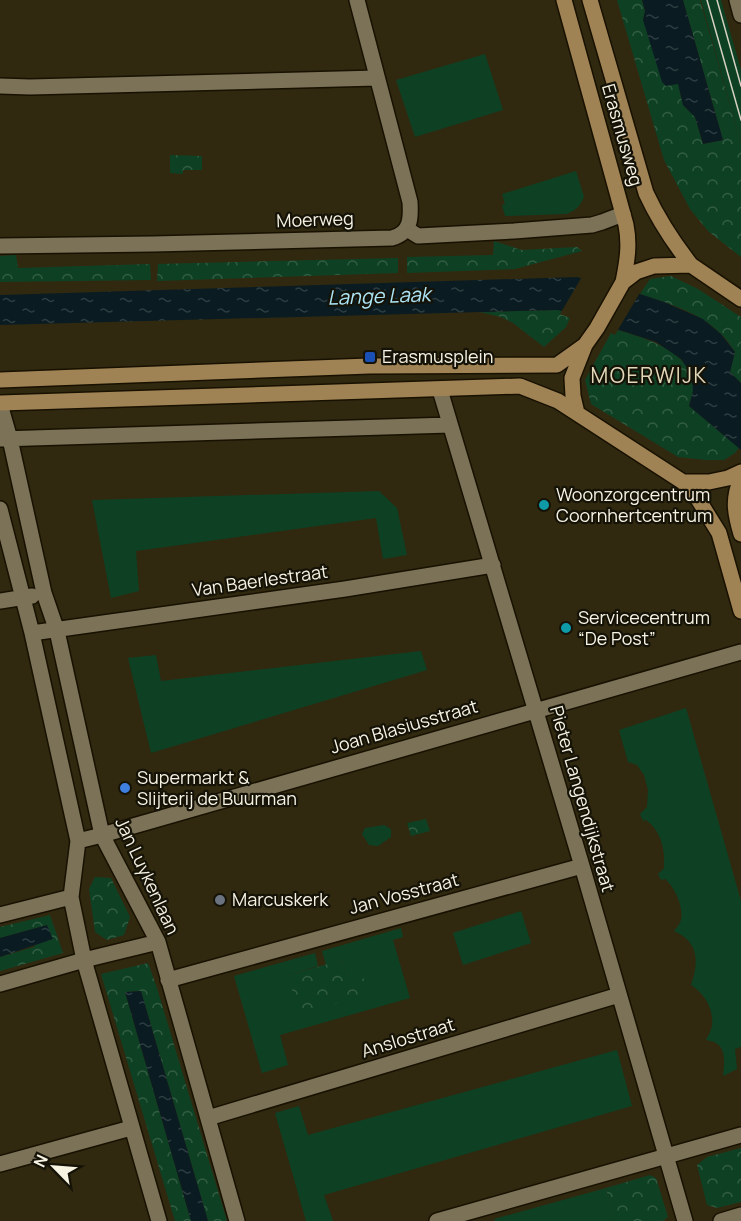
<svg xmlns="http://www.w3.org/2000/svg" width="741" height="1221" font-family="Manrope,sans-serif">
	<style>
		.green { fill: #0e4124 }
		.forest { fill: url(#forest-crowns) }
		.water { fill: url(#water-ripples) }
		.pier { fill: #30290f }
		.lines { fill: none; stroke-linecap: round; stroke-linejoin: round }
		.street-casing { stroke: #181100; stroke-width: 18 }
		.secondary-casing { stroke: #181100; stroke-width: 18 }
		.street { stroke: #7b7257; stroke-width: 15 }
		.secondary { stroke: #a08354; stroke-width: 15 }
		.tram { stroke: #d6d1c0; stroke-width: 1.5 }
		.transit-dot { fill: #1a4fb4; stroke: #151207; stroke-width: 2 }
		.culture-dot { fill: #0f9aa8; stroke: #151207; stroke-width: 2 }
		.shop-dot { fill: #3f7fe0; stroke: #151207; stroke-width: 2 }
		.worship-dot { fill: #6b7280; stroke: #151207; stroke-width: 2 }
		.labels { text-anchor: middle; stroke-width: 4.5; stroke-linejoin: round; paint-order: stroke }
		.street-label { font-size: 18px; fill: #f7f3e3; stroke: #151207 }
		.poi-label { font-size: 18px; fill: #f7f3e3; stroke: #151207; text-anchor: start }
		.water-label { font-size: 20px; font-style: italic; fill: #abe5f6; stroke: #151207 }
		.quarter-label { font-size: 21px; letter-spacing: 1.5px; fill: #e1d8b9; stroke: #151207 }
	</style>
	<defs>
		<pattern id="forest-crowns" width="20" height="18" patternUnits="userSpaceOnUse" patternTransform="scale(1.5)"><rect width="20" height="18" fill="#0e4124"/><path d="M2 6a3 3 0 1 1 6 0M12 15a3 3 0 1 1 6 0" fill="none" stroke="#325d44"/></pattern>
		<pattern id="water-ripples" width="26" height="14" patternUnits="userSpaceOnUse" patternTransform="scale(1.5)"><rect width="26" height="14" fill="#0a1c21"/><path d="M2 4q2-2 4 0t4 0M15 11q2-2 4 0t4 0" fill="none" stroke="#2e3d41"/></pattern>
	</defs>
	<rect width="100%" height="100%" fill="#30290f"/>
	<path class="green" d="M701,0H721L741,70V144Z
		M485,54L503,110L415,137L396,80Z
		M576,171L584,197C580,206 576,211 566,214L505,216L502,205L505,204L502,194Z
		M379,491L397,508L407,555L383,559L376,518L136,551L139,591L111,598L92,500Z
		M421,651L427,670L151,753L128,658L156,655L161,681Z
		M686,708L741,901V1047L735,1049L737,1069L723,1076C724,1065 727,1050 716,1043C713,1041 709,1041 706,1040C708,1036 711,1031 712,1026C714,1009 705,994 691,985C699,962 699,942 674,931C676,928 681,923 681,919C684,907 674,886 665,879L661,880L658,874L664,868C665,850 662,832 646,820L643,821L640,814L647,807L648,790L644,775L637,765L628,762L619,730Z
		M384,825L391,829V837L378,846L369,845L362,834L365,828Z
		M521,911L531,943L463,965L453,933Z
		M401,928L403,937L393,940L410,998L280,1035L288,1065L262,1073L234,976L315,953L318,966L288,975L347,977L342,960L326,965L322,951Z
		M617,1050L632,1106L324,1195L333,1221H306L275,1113L299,1106L308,1135Z
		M606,1188L614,1221H495L494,1219Z"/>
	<path class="forest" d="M617,0H642L645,11L643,20L678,83L683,105L695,117L703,144L723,140L683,0H700L741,144V257L708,231L690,209L664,160Z
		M170,155L202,156V170H183V174L170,173Z
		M494,241L522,250L577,247L582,251L515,269L407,273V257L493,255Z
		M16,255L18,268L150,264L151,280L0,282V256Z
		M398,258V273L157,281L158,264Z
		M671,276L698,289L741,317V383L730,372L735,352C730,345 726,338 720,333C699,312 667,303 640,294L650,279Z
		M558,310L562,311L561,314L570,318L566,327L544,347L513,323L501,317L480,312Z
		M618,330C647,339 696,352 693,392C692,396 690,401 689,406L739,448L735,453L724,460H707L678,457L591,404L585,380L611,333L615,335Z
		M426,819L430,831L411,836L407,823Z
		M95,877L111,878L130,917L124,935L107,940L95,932L89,889Z
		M50,915L63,953L0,971V957L34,947L47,925L0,938V927Z
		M342,960L347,977L362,973L368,994L299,1014L288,975Z
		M148,963L157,988L227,1221H208L141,991L125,992L191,1221H175L101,974Z
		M741,1148V1202L717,1208L707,1205L697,1165L707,1157Z
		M650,1175L656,1178L668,1217L663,1221H614L606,1188Z"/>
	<path class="water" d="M642,0H683L723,140L703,144L695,117L683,105L678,84L666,86L662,82L643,20L645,11Z
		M577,277L640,294L664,302L703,319L721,334L735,352L730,372L741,383V450L689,406L693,391L691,374L681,359L656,342L558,310L0,325V295Z
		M47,925L53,939L0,957V938Z
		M141,991L208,1221H191L125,992Z"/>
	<path class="pier" d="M583,275L641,291L616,333L560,314Z"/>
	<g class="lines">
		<g class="street-casing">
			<path id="street" d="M737,0L741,15
				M0,86L30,87L377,78
				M407,229L418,236L514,231L592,225L602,222L623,214
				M0,246L153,244L392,238C411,233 411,218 410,202L357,0
				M440,390L582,866L685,1221
				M0,404L10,439L44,593L57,631L102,835L158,942L237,1221
				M0,439L450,425
				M0,509L32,633L78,841L71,897L84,960L159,1221
				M0,601L32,596
				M32,633L345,589L493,565
				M78,841L102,835L741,652
				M0,915L71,897
				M168,980L582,866
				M0,984L84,960L158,942
				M208,1118L619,995
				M0,1164L131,1128
				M437,1221L741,1135
				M721,1221L741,1215"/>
		</g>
		<g class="secondary-casing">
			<path id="secondary" d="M564,0L626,225C630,245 627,262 623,282
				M590,0L646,193C658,219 673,242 691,265
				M0,380L369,366L557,365L585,345
				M0,403L520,386L558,401L683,482H709L728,478L741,472
				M577,413L573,396L572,378L585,345L597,328L623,282L636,272L654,266L691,265L741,299
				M741,479C732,499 735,514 741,534
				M683,482L698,499L719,533L741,611"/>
		</g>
		<use href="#street" class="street"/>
		<use href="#secondary" class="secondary"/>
		<path class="tram" d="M707,0L741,120
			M717,0L741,86"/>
	</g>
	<rect class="transit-dot" x="364" y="351" width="12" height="12" rx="3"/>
	<g class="culture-dot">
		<circle cx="544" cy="505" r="6"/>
		<circle cx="566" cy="628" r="6"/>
	</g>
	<circle class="shop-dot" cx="125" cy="788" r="6"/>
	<circle class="worship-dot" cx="220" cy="900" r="6"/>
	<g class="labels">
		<g class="street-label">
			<text transform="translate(622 135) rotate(74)" y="6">Erasmusweg</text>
			<text transform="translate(315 220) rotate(-2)" y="6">Moerweg</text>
			<text transform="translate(260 581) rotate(-8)" y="6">Van Baerlestraat</text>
			<text transform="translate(404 727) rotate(-16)" y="6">Joan Blasiusstraat</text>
			<text transform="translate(582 799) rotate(74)" y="6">Pieter Langendijkstraat</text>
			<text transform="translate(147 876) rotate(65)" y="6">Jan Luykenlaan</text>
			<text transform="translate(404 894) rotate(-15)" y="6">Jan Vosstraat</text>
			<text transform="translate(408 1038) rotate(-17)" y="6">Anslostraat</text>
		</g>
		<g class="poi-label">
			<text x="382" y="363">Erasmusplein</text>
			<text x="556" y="501">Woonzorgcentrum<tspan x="556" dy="21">Coornhertcentrum</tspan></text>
			<text x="578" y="624">Servicecentrum<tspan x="578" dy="21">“De Post”</tspan></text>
			<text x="137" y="784">Supermarkt &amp;<tspan x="137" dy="21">Slijterij de Buurman</tspan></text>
			<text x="232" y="906">Marcuskerk</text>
		</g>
		<g class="water-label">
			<text transform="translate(379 296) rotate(-2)" y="7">Lange Laak</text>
		</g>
		<g class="quarter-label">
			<text x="649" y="383">MOERWIJK</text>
		</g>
	</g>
	<g transform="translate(54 1167) rotate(295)" stroke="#151207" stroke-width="4.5" paint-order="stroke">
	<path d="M0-4.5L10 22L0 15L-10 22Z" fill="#f7f3e3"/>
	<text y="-9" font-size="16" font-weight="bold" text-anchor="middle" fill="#f7f3e3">N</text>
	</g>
</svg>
